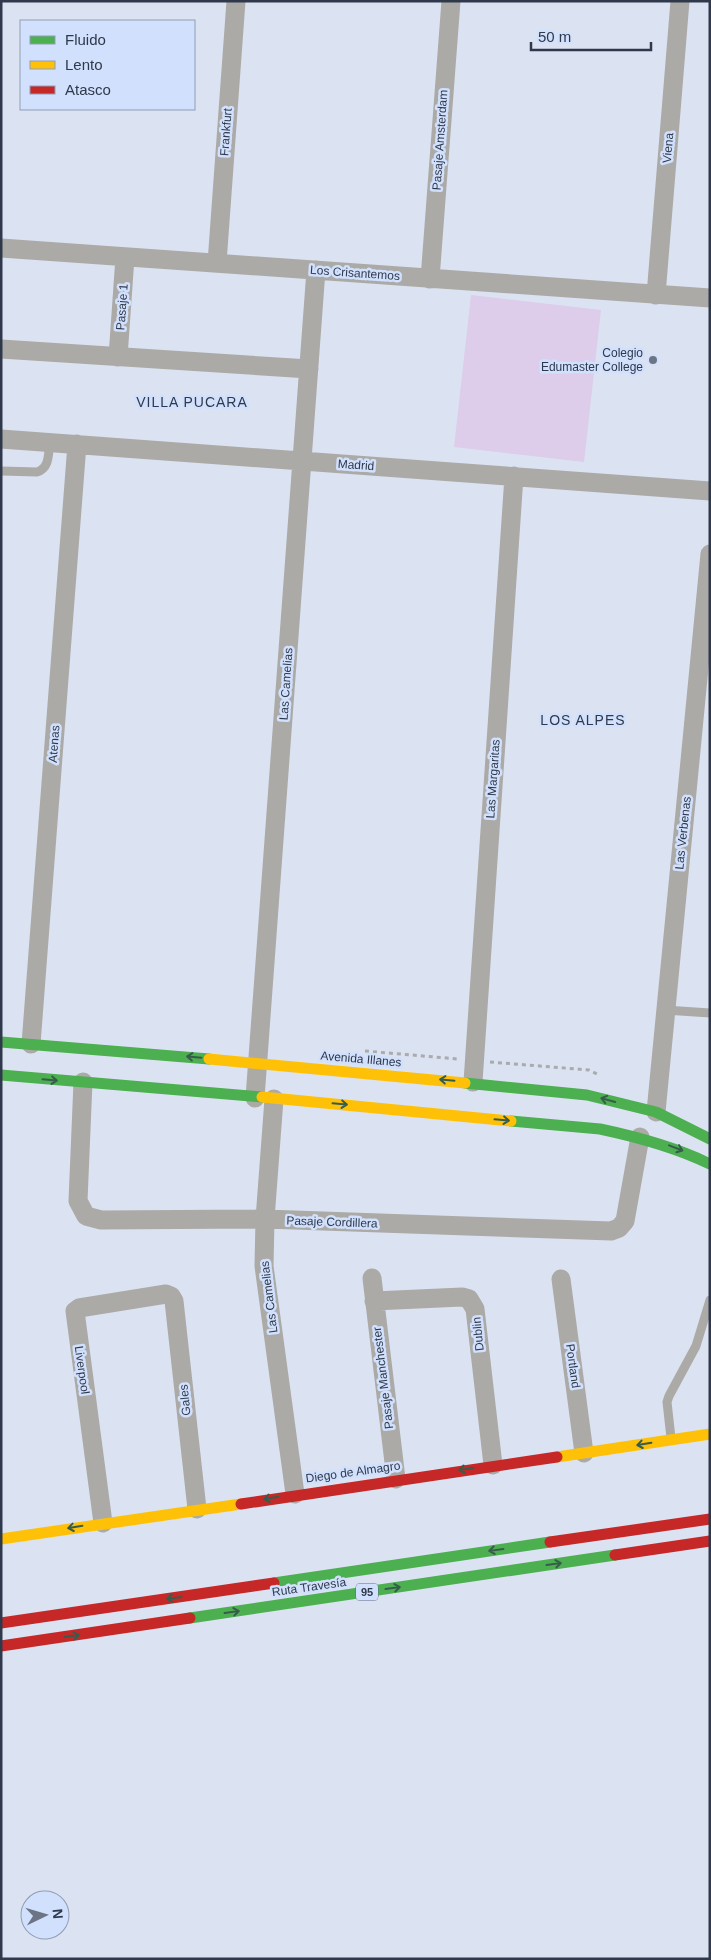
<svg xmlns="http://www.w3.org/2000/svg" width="711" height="1960" font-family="Arial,sans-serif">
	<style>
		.green { fill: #ddccea }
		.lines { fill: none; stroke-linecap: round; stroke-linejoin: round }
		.path { stroke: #a9abac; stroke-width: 3; stroke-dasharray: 4 4; stroke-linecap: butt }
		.lane { stroke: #abaaa7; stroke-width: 9 }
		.street { stroke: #abaaa7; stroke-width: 19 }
		.fast { stroke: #4caf50; stroke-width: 11 }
		.slow { stroke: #ffc107; stroke-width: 11 }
		.jam { stroke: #c62828; stroke-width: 11 }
		.oneway { stroke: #385c4c }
		.poi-dot { fill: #6c7485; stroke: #d1e0fc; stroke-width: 2 }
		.labels { text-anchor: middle; stroke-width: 5; stroke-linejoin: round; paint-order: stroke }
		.shield { fill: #d1e0fc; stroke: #606b80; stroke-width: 1 }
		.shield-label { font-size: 11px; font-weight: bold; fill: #30394b }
		.street-label { font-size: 12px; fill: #30394b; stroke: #d1e0fc }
		.poi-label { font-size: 12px; fill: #30394b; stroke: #d1e0fc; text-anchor: end }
		.neighbourhood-label { font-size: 14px; letter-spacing: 1px; fill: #30394b; stroke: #d1e0fc }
	</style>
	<rect width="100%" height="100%" fill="#dbe3f2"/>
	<path class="green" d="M471,295L601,310L584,462L454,447Z"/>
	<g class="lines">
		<path class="path" d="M365,1051L458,1059
			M490,1062L589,1070L599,1075"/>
		<path class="lane" d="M1,471L37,472C50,468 48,454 50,442
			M665,1010L710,1013
			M671,1438L667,1402L669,1396L696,1346L710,1300"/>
		<path class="street" d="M1,248L710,298
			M217,263L236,1
			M430,279L451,1
			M656,295L680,1
			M1,349L309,369
			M118,357L125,257
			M1,439L710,491
			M31,1044L77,444
			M83,1082L78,1201L86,1216L101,1220L265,1219L611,1231L619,1228L625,1221L640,1137
			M473,1082L514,476
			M255,1098L316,270
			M274,1099L265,1219L264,1266L295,1494
			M656,1112L710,554
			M372,1278L396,1479
			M561,1279L584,1453
			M374,1301L462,1297L469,1299L475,1309L493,1465
			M103,1523L75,1311L79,1308L166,1294L171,1296L174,1301L197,1509"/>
		<path class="fast" d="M1,1042L209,1059
			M1,1075L262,1097
			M465,1083L587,1095L656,1112L710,1139
			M511,1121L600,1129C638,1137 675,1147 710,1164
			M274,1583L550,1542
			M190,1618L615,1555"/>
		<path class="slow" d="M209,1059L465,1083
			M262,1097L511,1121
			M557,1457L710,1434
			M1,1539L241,1504"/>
		<path class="jam" d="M241,1504L557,1457
			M550,1542L710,1519
			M615,1555L710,1541
			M1,1623L274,1583
			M1,1646L190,1618"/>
	</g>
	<defs><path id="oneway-shaft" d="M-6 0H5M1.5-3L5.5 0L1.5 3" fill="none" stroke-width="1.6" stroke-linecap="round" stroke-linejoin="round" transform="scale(1.25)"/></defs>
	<g class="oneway">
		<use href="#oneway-shaft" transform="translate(194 1057) rotate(-175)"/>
		<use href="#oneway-shaft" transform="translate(50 1080) rotate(5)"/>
		<use href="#oneway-shaft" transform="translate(447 1080) rotate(-175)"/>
		<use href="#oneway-shaft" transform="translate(608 1100) rotate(-165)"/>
		<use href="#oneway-shaft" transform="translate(340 1104) rotate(5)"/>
		<use href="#oneway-shaft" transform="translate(502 1120) rotate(5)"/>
		<use href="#oneway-shaft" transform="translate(676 1148) rotate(21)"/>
		<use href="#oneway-shaft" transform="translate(644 1444) rotate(171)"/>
		<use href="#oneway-shaft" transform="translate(466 1469) rotate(172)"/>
		<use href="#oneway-shaft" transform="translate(271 1498) rotate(171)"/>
		<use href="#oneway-shaft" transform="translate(75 1527) rotate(171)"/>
		<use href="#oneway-shaft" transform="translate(496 1550) rotate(172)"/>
		<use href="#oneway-shaft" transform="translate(554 1564) rotate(-8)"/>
		<use href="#oneway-shaft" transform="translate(393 1588) rotate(-8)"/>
		<use href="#oneway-shaft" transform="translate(174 1598) rotate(172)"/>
		<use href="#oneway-shaft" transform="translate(232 1612) rotate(-8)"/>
		<use href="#oneway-shaft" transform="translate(72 1636) rotate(-8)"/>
	</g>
	<circle class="poi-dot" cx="653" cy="360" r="5"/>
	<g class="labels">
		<rect class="shield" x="356" y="1583.5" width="22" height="17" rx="4"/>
		<g class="shield-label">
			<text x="367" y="1596">95</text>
		</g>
		<g class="street-label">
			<text transform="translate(226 132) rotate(-86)" y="4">Frankfurt</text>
			<text transform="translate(440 140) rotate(-86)" y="4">Pasaje Amsterdam</text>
			<text transform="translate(668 148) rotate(-85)" y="4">Viena</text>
			<text transform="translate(355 273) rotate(4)" y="4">Los Crisantemos</text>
			<text transform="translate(122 307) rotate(-86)" y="4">Pasaje 1</text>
			<text transform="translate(356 465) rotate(4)" y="4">Madrid</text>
			<text transform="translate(286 684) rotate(-86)" y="4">Las Camelias</text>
			<text transform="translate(54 744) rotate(-86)" y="4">Atenas</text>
			<text transform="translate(493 779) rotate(-86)" y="4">Las Margaritas</text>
			<text transform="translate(683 833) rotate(-84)" y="4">Las Verbenas</text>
			<text transform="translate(361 1059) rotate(5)" y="4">Avenida Illanes</text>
			<text transform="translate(332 1222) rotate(2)" y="4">Pasaje Cordillera</text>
			<text transform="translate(269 1297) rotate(-97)" y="4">Las Camelias</text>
			<text transform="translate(478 1334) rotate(-96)" y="4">Dublin</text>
			<text transform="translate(573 1366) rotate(82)" y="4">Portland</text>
			<text transform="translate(82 1370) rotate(82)" y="4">Liverpool</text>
			<text transform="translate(383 1378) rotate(-97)" y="4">Pasaje Manchester</text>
			<text transform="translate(185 1400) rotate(-96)" y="4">Gales</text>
			<text transform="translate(353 1472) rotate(-8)" y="4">Diego de Almagro</text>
			<text transform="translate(309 1587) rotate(-8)" y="4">Ruta Travesía</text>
		</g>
		<g class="poi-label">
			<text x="643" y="357">Colegio<tspan x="643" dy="14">Edumaster College</tspan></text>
		</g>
		<g class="neighbourhood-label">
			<text x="192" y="407">VILLA PUCARA</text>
			<text x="583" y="725">LOS ALPES</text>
		</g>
	</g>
	<rect width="711" height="1960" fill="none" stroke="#30394b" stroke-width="5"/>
	<rect x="20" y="20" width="175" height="90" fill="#d1e0fc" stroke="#919db5"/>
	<rect x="30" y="36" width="25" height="8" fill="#4caf50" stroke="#919db5"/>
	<text x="65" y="45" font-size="15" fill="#30394b">Fluido</text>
	<rect x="30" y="61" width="25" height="8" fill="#ffc107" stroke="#919db5"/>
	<text x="65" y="70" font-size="15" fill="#30394b">Lento</text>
	<rect x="30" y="86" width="25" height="8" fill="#c62828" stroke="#919db5"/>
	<text x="65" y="95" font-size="15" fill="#30394b">Atasco</text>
	<g transform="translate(45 1915) rotate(85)"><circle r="24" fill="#d1e0fc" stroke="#919db5"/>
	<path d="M0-4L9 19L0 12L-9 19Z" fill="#6c7485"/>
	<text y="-8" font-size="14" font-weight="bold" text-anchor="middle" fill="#30394b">N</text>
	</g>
	<path d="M531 42v8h120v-8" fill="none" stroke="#30394b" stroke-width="2.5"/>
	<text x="538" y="42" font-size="15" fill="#30394b" stroke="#d1e0fc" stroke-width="4" paint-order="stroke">50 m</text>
</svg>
